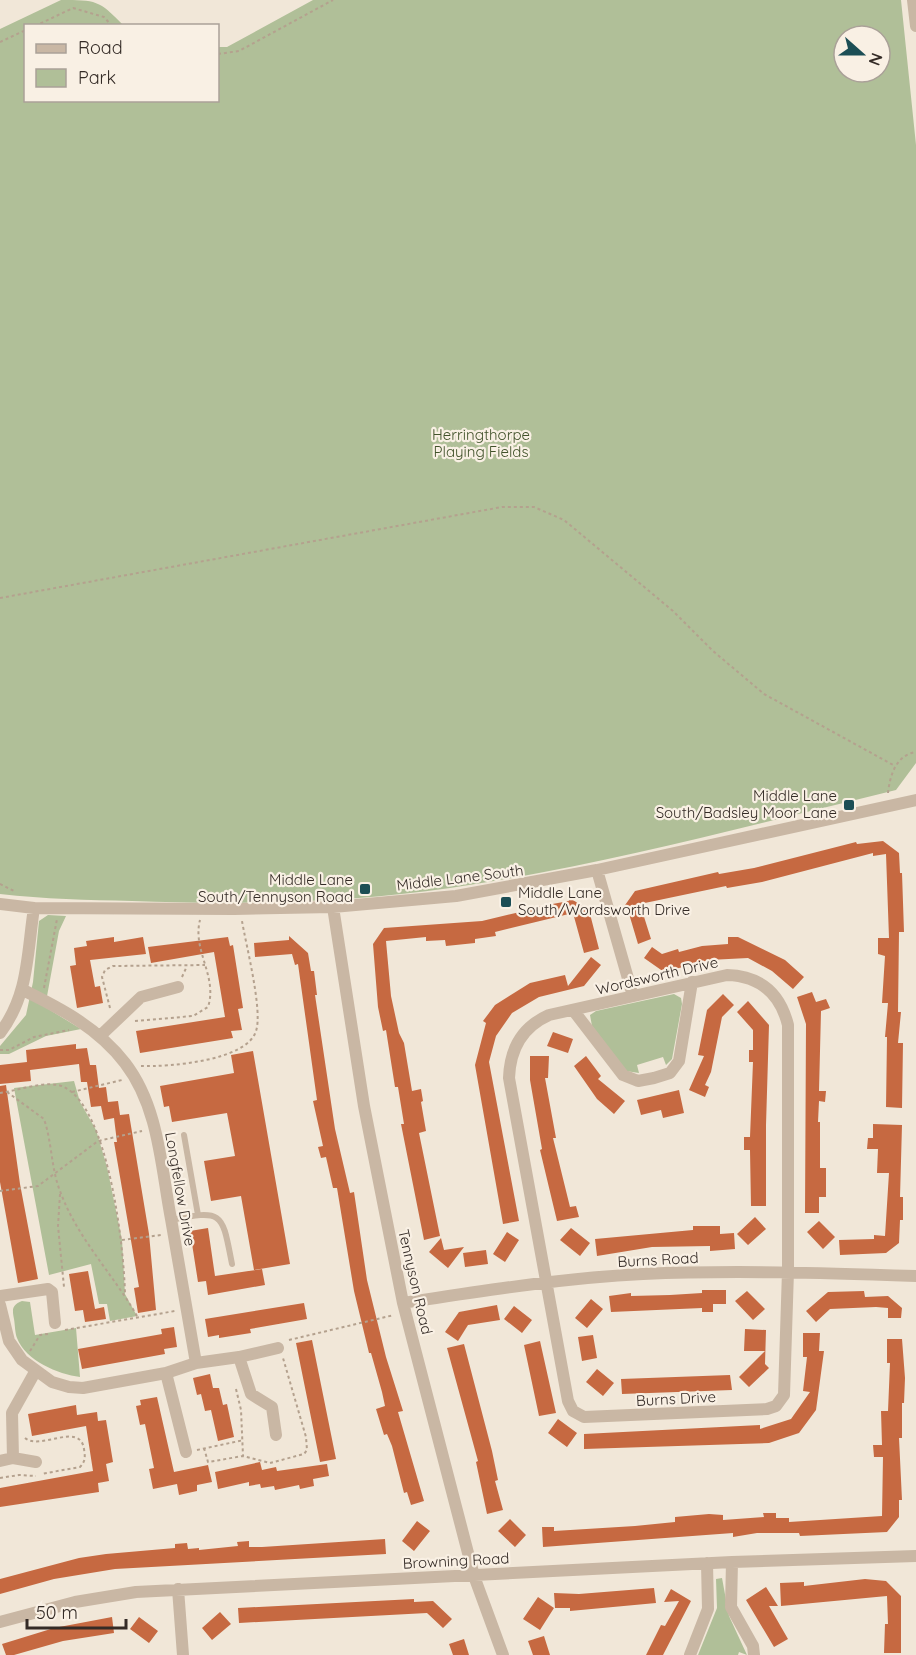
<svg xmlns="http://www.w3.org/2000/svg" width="916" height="1655" font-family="Quicksand,sans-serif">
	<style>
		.green { fill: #b0bf98; fill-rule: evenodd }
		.building { fill: #c66941 }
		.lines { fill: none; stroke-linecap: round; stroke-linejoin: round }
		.path { stroke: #b4a18e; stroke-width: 2; stroke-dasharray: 3 3; stroke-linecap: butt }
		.service { stroke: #c9b7a4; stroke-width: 6 }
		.minor { stroke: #c9b7a4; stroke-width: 12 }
		.poi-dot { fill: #1c4e55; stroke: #f9f0e4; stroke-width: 2 }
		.labels { text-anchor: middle; stroke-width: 4.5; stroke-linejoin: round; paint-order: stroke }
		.park-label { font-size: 15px; fill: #41522a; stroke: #f9f0e4 }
		.poi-label { font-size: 15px; fill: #342b26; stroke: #f9f0e4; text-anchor: end }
		.street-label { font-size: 15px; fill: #342b26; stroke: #f9f0e4 }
	</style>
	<rect width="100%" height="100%" fill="#f1e7d8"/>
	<path class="green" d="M61,0C96,0 99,0 123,25L26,26V100H218V47H227L313,0H901L916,145V763L896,790C748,826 601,866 450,888C345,903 238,905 132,901C88,900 44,899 0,894V29ZM844,36H880V72H844Z
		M48,915L66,916L59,931L45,1007L81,1029L46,1036L9,1054H0V1046L26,1015L33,982L39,921Z
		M674,994L681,998L682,1004L672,1059L666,1065L663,1057L637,1065L639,1073L626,1071L592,1026L590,1015L596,1011Z
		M74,1081L80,1102L96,1130L107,1167L122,1240L125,1294L137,1316L110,1321L107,1304H99L91,1264L49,1275L14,1088Z
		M22,1301L30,1302L35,1335L76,1328L80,1377C58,1374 26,1361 17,1338C15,1333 15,1325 14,1319C12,1309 12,1305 22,1301Z
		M722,1578L729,1616L747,1655L739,1652L738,1655H698L717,1608L716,1579Z"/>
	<path class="building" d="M883,841L899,853L900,873H902L904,932H899L898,1012H901L898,1043H903L902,1108L886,1107L887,1037H885L888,1003H882L885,956L878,954V938H889L886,854L873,856V853L762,882L727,888L726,886L640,904L651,939L638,944L627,907L623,908L635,891L718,872L719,874L754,868L856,842L857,844Z
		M568,897L589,910L599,949L584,953L573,913L495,932L496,936L475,939V943L446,946L445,940L426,941V937L386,941L391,996L399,1033L404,1043L412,1091L421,1089L423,1101L421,1102L426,1131L419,1133L440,1236L424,1240L401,1124H404L398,1087H395L386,1030L383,1031L378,1007L373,944L384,928L482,921L520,912L519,910L569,901Z
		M289,936L308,953L311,971H314L317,995H315L335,1129L350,1193L354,1192L367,1280L386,1357L403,1411L398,1412L424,1501L411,1505L407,1492L404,1493L392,1446L387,1434L384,1435L376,1409L385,1406L382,1392L371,1353H369L354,1291L337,1188H333L326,1157L321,1158L318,1147L323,1146L313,1101L317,1100L298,964L295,965L292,954L255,957L254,943L289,940Z
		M114,937V942L143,937L146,954L90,960L95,987L100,986L103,1003L77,1008L70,966L76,965L74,948L87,946L86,941Z
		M228,937L230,946L233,945L243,1008L238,1009L242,1030L231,1031L233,1038L140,1053L136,1031L225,1017L214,952L151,963L148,947Z
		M728,937H738L785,960L804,977L793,989L772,971L748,958L709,960L664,972L644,958L652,947L662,954L678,949L679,952L702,946L728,944Z
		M591,957L601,965L584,986L539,997L512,1013L496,1036L489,1062L519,1221L503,1224L475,1065L486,1023L483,1021L495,1005L530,983L565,975L568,986Z
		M812,992L816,1002L826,999L830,1008L821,1011L819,1091H826L825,1102L819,1101L818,1122H820V1168H826V1197H819V1213H805L806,1024L797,997Z
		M723,994L734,1005L722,1017L711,1072L705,1085L709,1087L705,1097L689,1090L704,1056L698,1055L707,1010Z
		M748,1001L769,1025L766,1125V1206H751L750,1150H744V1137H750L753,1062H749V1050H753V1030L737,1012Z
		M553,1032L573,1039L568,1053L547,1046Z
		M76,1044V1049L87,1048L90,1065H96L99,1088L106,1087L108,1102L118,1101L120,1115L129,1114L149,1234L156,1310L138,1313L134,1288L139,1287L114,1142H117L114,1118L104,1120L101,1106L91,1107L87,1082H81L79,1064L30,1070L31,1081L0,1084V1065L27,1062L26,1050Z
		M253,1051L290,1264L254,1270L241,1196L211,1201L204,1161L235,1156L227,1113L172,1122L169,1106L164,1107L160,1086L234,1073L231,1055Z
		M530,1056H549L548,1078H545L556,1138H553L570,1207L576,1206L579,1217L557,1221L540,1150L542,1149L530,1080Z
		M586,1056L601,1076L598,1079L625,1101L614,1114L597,1099L574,1066Z
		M6,1085L20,1184L38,1279L18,1283L0,1182V1086Z
		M679,1090L684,1113L663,1118L661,1110L641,1115L637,1100Z
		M873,1124L902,1125L900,1197H903V1220H900L899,1243L886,1253L840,1255L839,1240L874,1239V1235L885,1236L889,1173H877L878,1149H867L868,1138H873Z
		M755,1217L766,1229L748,1245L737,1234Z
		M819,1221L835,1237L823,1249L807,1232Z
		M693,1226H720V1234L734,1233L735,1249L710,1251V1246L652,1247L597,1256L595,1239L693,1230Z
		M208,1228L215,1276L262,1269L265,1285L208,1295L206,1281L198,1282L190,1231Z
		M571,1228L590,1243L580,1256L560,1240Z
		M507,1232L519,1240L505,1262L493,1254Z
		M441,1238L444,1250L464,1247L448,1268L429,1252Z
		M486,1250L488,1264L465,1267L463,1253Z
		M88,1271L95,1309L104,1307L106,1319L85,1322L83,1310L75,1311L69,1274Z
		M702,1290H726V1304H713V1312H702V1308L611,1312L609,1296L631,1293V1296L670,1295L702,1293Z
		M747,1291L765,1309L753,1320L735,1301Z
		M864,1291L865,1297L888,1296L902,1308L901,1318H888V1308L876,1307L830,1309L816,1322L806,1311L828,1292Z
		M591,1299L603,1309L587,1328L575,1318Z
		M304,1303L307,1319L250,1329L251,1333L219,1338V1335L208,1337L205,1319Z
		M497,1305L500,1320L468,1325L458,1341L445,1332L459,1312Z
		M514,1306L532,1320L522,1333L504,1319Z
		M174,1327L177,1347L164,1349L165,1354L82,1369L78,1349L162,1334L161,1329Z
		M745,1329L766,1330L765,1364L769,1368L749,1387L739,1377L765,1351H744Z
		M803,1333H820L819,1351H824L816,1410L799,1433L769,1443L584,1449V1434L760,1425V1429L791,1419L810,1392L803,1391L807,1357H803Z
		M593,1335L597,1358L582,1361L578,1337Z
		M887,1339H902L905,1378L904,1403H902V1438H899L902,1500H899V1517L887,1532L800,1536L799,1533H757L733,1537V1533L543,1547L542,1527H554V1531L635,1526L675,1522V1517L709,1514L723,1515V1520L764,1517L763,1513H776V1518H789V1522L882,1516L883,1457H874L873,1445H882L881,1411H888L890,1363H887Z
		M312,1340L336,1459L320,1462L296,1343Z
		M540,1341L556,1413L539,1416L524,1345Z
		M464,1344L492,1451L498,1480L495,1481L503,1510L487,1514L476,1462L478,1461L447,1348Z
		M597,1369L614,1383L603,1396L586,1382Z
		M210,1374L213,1388H219L223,1405L227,1404L234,1437L218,1441L211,1410L205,1411L201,1394L197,1395L193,1378Z
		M730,1375L732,1390L622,1394L621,1379Z
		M157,1397L174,1472L208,1465L212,1482L197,1485V1491L179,1495L177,1484L153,1489L149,1469L154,1468L145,1424L140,1425L136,1406L141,1405L140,1400Z
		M76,1405L77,1415L97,1412L98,1421L106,1420L113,1462L106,1464L109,1481L98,1483L99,1492L0,1507V1488L93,1471L86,1426L32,1436L28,1414Z
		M558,1419L577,1433L567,1447L548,1433Z
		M260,1462L262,1470L276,1467L277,1471L327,1464L329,1476L313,1479L314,1486L300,1489L299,1485L275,1490L274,1486L261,1488L260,1484L249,1486V1482L218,1489L215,1472Z
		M510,1519L526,1535L515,1547L498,1531Z
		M417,1521L430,1531L414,1551L402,1541Z
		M385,1539L386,1554L115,1569L54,1579L0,1594V1579L79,1558L106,1554L175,1548V1544L187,1543L188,1549L199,1548V1550L238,1546L237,1542L249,1541V1547H262Z
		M865,1579L886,1581L901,1596V1653H884L885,1624H888L887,1596L781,1606L780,1583L804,1582V1586Z
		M766,1587L778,1606H769L788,1639L774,1647L746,1600Z
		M654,1588L656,1603L570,1611V1608H555L554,1593L579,1594Z
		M671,1589L691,1601L663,1655H646L661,1625L665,1626L679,1601L664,1602Z
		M538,1597L554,1608L540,1630L523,1619Z
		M414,1599V1602L433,1601L452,1619L443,1628L427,1613L239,1623L238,1608Z
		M220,1612L231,1624L212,1640L202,1628Z
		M112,1617L114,1633L63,1641L14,1655H6L2,1644L54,1628Z
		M139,1617L158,1631L149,1643L130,1629Z
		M544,1636L550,1655H533L528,1641Z
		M464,1639L469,1655H453L449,1644Z"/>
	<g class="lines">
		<path class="path" d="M35,26L73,8L104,17L112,26
			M0,42L26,30
			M218,54L239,51L333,0
			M0,598L502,507H534L564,520L673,611L713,651L764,694L895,766
			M888,793C890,775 896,755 916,752
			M0,884L16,892
			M182,977L187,966
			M44,988L57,919
			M110,1008L102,977L105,970L113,966L205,965
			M135,1021L193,1016L208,1007C218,977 192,950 200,920
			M0,1050H9L34,1037L69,1030
			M141,1066C168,1067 247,1061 256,1031C263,1011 246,945 242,921
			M7,1092L44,1119C52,1142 51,1168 60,1191C77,1238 113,1274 137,1316
			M72,1092L122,1080
			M0,1093C17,1091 47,1079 64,1087C109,1109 124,1248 125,1294
			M0,1191L38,1186L98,1141L142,1131
			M60,1194L58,1226L64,1287
			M122,1240L161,1235
			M65,1330L175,1311
			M289,1340L394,1315
			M30,1351L40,1335L48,1334
			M236,1389L241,1410L243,1456
			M25,1438C40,1451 80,1421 84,1449C85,1456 86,1461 80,1467L41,1474
			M204,1448L208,1462L243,1456L270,1463L304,1454L307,1450L306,1437L283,1358
			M197,1450L244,1440
			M0,1478L19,1475L36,1476"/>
		<path class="service" d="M184,1135L198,1215
			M171,1220C224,1209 222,1213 232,1264"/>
		<path class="minor" d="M913,0L916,26
			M597,870L633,996
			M0,904L34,908L234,909L333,907L456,896L597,870L916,800
			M333,907L364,1106L403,1303L474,1576L503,1655
			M727,975C760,976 780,993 788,1025V1271L784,1395L776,1406L767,1409L584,1417L573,1411L568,1401L509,1078C510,1049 522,1027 549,1015Z
			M573,1010L623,1075L638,1081L654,1078L670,1073L679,1061L692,982
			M0,1033C29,995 27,953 34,908
			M100,1036L141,997L178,987
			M0,1296L48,1289L52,1292L55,1323
			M403,1303C482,1291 562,1278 643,1274C734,1270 825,1273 916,1276
			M0,1305L9,1341L22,1360L52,1382L69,1387L83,1388L166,1373L196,1363C188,1315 179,1267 171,1219C161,1167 159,1107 125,1063C98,1028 62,1009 23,990
			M239,1357L278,1348
			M196,1363L239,1357L251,1394L272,1407L276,1435
			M166,1373L186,1452
			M13,1458L12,1413L35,1372
			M0,1461L13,1458L36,1462
			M732,1562L731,1607L753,1646L754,1655
			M178,1589L183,1655
			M0,1622L75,1602L136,1592L732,1562L916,1556
			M690,1655L708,1609L707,1563"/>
	</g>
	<g class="poi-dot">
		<rect x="843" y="799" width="12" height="12" rx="3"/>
		<rect x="359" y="883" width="12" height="12" rx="3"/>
		<rect x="500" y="896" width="12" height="12" rx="3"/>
	</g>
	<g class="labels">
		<g class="park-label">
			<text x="481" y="440">Herringthorpe<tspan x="481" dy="17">Playing Fields</tspan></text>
		</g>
		<g class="poi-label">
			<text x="837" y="801">Middle Lane<tspan x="837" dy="17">South/Badsley Moor Lane</tspan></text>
			<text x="353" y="885">Middle Lane<tspan x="353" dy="17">South/Tennyson Road</tspan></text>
			<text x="518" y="898" text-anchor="start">Middle Lane<tspan x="518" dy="17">South/Wordsworth Drive</tspan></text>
		</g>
		<g class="street-label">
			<text transform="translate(460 878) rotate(-7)" y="5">Middle Lane South</text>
			<text transform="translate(657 976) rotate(-13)" y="5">Wordsworth Drive</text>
			<text transform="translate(180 1189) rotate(80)" y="5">Longfellow Drive</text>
			<text transform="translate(658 1260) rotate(-3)" y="5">Burns Road</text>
			<text transform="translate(415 1282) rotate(77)" y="5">Tennyson Road</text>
			<text transform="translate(676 1399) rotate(-3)" y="5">Burns Drive</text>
			<text transform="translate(456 1561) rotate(-3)" y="5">Browning Road</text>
		</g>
	</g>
	<rect x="24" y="24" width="195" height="78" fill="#f9f0e4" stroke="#aaa198" stroke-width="1.5"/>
	<rect x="36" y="44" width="30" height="9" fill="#c9b7a4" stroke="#aaa198" stroke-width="1.5"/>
	<text x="78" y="54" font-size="18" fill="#342b26">Road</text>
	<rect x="36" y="69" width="30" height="18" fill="#b0bf98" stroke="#aaa198" stroke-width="1.5"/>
	<text x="78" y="84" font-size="18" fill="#342b26">Park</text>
	<g transform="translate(862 54) rotate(111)"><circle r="28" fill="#f9f0e4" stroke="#aaa198" stroke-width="1.5"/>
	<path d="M0-4.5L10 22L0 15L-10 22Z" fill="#1c4e55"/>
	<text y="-9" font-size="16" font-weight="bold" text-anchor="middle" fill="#342b26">N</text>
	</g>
	<path d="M27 1619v9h99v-9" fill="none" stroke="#342b26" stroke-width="3"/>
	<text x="36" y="1619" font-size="18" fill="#342b26" stroke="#f9f0e4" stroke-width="4.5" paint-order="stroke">50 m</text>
</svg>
